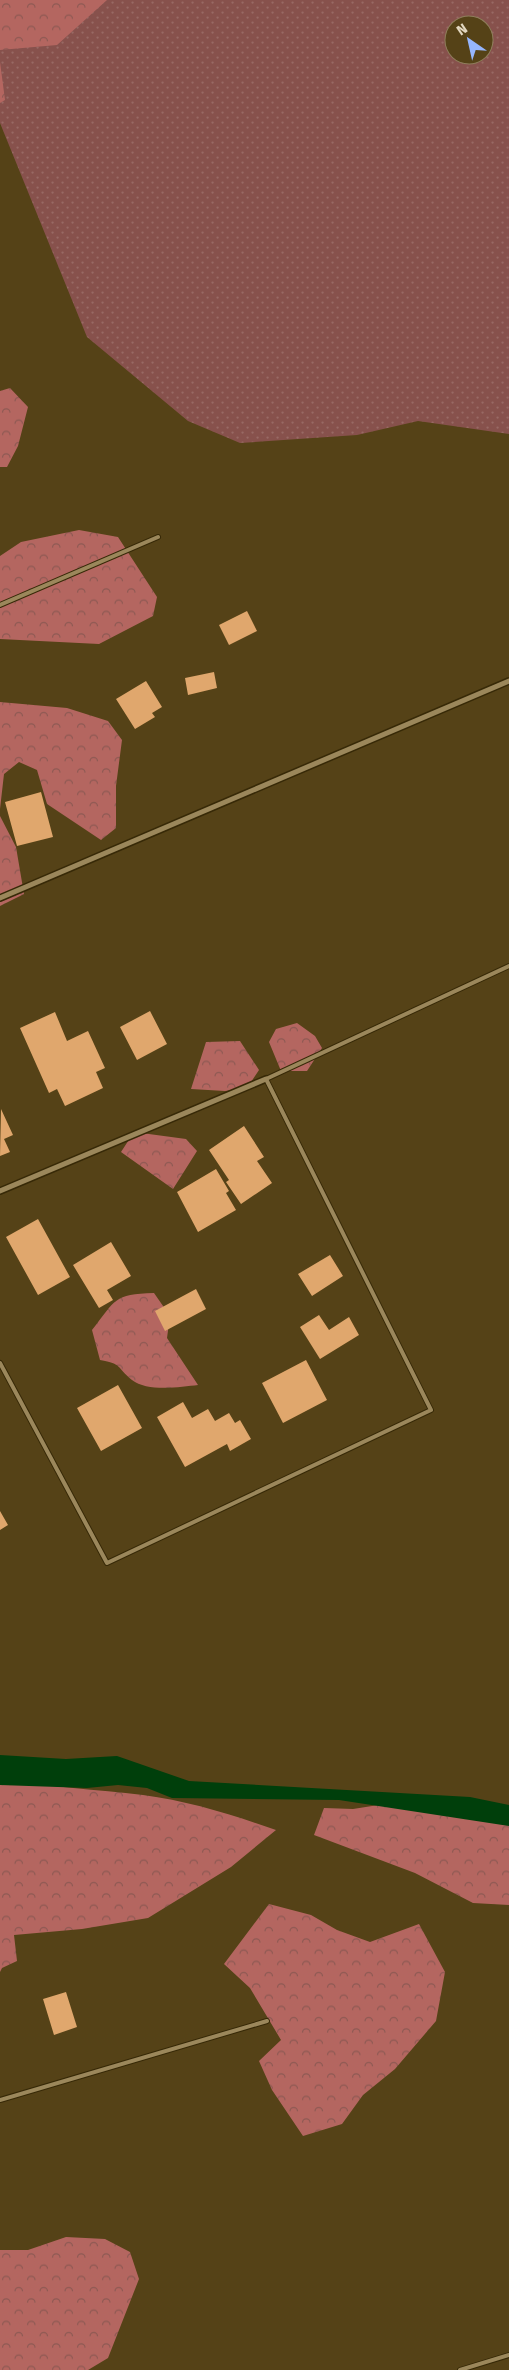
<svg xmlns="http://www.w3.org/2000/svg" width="509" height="2370" font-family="'Fira Sans',sans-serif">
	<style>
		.grass { fill: url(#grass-dots); fill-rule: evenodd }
		.forest { fill: url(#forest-crowns) }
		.water { fill: #003f0b }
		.building { fill: #e0a76d }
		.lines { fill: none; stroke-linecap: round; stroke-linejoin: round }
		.lane-casing { stroke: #372907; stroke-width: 6 }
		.street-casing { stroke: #372907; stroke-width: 8 }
		.lane { stroke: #9b875b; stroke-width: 4 }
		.street { stroke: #9b875b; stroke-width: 5 }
	</style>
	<defs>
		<pattern id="grass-dots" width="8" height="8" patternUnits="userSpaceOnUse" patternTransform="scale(1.25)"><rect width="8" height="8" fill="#87514c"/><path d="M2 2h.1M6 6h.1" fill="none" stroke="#986964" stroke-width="1.8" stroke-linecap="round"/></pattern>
		<pattern id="forest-crowns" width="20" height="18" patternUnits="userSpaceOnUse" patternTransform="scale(1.25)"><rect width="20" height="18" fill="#b46660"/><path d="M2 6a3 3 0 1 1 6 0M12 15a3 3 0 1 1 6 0" fill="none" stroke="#8d5953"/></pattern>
	</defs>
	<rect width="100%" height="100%" fill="#554217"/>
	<path class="grass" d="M0,0H509V434L418,421L357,435L240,443L188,421L87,337L0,123ZM454,25H484V55H454Z"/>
	<path class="forest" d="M0,0H107L57,45L0,50Z
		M0,62L5,100L0,103Z
		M10,388L28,407L18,446L7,467H0V391Z
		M79,530L118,537L157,597L153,616L99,644L0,639V556L21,542Z
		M0,702L67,708L108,721L122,740L116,786V828L101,840L47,804L37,770L19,762L4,774L0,809Z
		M0,816L16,847L24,894L0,906Z
		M297,1023L315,1036L322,1048L307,1071H281L269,1042L276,1029Z
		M240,1041L259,1070L247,1088L225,1091L191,1089L206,1042Z
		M134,1132L186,1139L197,1151L173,1189L121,1152Z
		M154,1293L170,1316L167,1338L198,1385C180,1387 147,1392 132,1380C116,1367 123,1364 100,1360L92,1330C116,1300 113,1294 154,1293Z
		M0,1777C47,1788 95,1789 143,1795C189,1801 233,1815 276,1830L231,1867L148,1918L82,1929L14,1935L17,1961L2,1968L0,1972Z
		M404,1801L509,1812V1905L473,1903L415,1873L314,1835L324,1808L353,1809Z
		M269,1904L311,1915L337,1930L370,1942L419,1924L445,1972L436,2021L395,2069L363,2095L342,2124L303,2136L272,2090L259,2061L281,2040L250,1988L224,1964Z
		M66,2237L105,2239L130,2252L139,2279L108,2358L88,2370H0V2250H28Z"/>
	<path class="water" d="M0,1755L66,1759L117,1756L189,1781L470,1797L509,1805V1826L339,1800L172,1798L147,1788L118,1785L87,1788L0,1785Z"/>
	<path class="building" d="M247,611L257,631L229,645L219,625Z
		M214,672L217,688L188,695L185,678Z
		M146,681L162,707L152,713L155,717L135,729L116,699Z
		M41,792L53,837L17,846L5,802Z
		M150,1011L167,1044L137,1060L120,1027Z
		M55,1012L67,1041L88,1031L105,1068L96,1072L103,1088L65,1106L57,1089L49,1093L20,1028Z
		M1,1109L13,1135L4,1139L10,1152L0,1156Z
		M244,1126L264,1157L257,1161L272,1183L241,1204L226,1182L229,1180L209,1150Z
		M216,1169L229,1191L226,1193L236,1210L198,1232L177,1192Z
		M38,1219L70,1277L38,1295L6,1237Z
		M111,1242L131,1276L107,1290L113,1300L99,1308L73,1265Z
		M330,1255L343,1276L312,1296L298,1274Z
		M196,1289L206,1309L165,1331L155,1311Z
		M319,1315L329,1330L349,1317L359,1335L320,1359L300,1327Z
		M306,1360L327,1400L283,1423L262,1383Z
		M118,1385L142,1428L101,1451L77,1408Z
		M183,1402L192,1418L208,1409L215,1421L229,1413L235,1423L240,1420L251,1439L230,1451L227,1444L185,1467L157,1417Z
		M0,1511L8,1525L0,1530Z
		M66,1992L77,2027L54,2035L43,1999Z"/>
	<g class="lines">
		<g class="lane-casing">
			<path id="lane" d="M0,605L158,537
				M0,1363L107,1563L431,1410L266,1079L509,966
				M0,2100L267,2021
				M460,2370L509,2355"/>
		</g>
		<g class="street-casing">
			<path id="street" d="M0,898L509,681
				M0,1191L266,1079"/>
		</g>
		<use href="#lane" class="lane"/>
		<use href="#street" class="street"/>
	</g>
	<g transform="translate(469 40) rotate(326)"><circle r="24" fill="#554217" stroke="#8e7e5b"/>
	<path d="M0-4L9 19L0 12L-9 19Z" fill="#96b6fd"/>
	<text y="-8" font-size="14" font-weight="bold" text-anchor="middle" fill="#e3d8c1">N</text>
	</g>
</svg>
